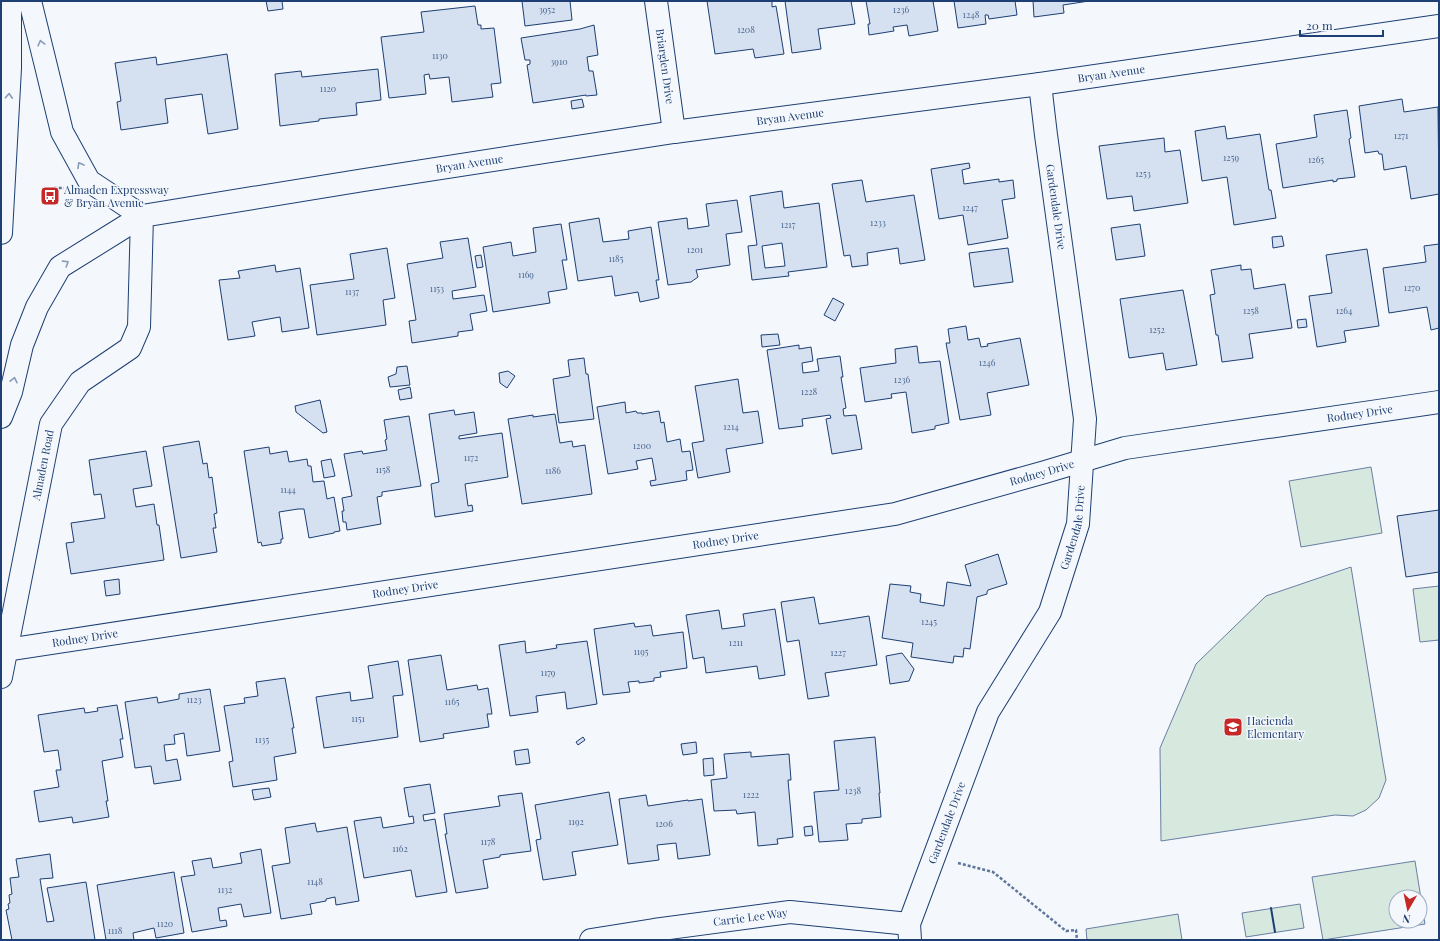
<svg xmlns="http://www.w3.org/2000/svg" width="1440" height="941" font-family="'Playfair Display',serif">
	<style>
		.green { fill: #d7e8df; stroke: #687fa3; fill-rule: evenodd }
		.building { fill: #d5e0f0; stroke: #1d3f73; fill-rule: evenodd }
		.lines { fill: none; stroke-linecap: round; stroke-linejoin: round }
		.minor-casing { stroke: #1d3f73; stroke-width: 24 }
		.major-casing { stroke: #1d3f73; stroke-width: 24 }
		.path { stroke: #5e769c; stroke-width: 2.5; stroke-dasharray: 3 2; stroke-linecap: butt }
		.minor { stroke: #f4f7fb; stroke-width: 22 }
		.major { stroke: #f4f7fb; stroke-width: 22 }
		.wall { stroke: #1d3f73; stroke-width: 2 }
		.oneway { stroke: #889bb7 }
		.labels { text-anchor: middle; stroke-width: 3; stroke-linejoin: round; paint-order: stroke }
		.number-label { font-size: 9px; fill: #4b6792 }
		.street-label { font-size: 11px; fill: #1d3f73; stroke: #f4f7fb }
		.poi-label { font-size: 11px; fill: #1d3f73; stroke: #f4f7fb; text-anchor: start }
	</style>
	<rect width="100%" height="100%" fill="#f4f7fb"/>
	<path class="green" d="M1371,467L1382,533L1301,547L1289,481Z
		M1351,567L1383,763L1386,780L1379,798L1366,810L1353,816L1335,815L1161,841L1160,748L1196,664L1266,596Z
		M1439,586V640L1420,642L1413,589Z
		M1415,861L1425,924L1323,940L1312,877ZM1396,897H1420V921H1396Z
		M1300,904L1304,928L1246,937L1242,913Z
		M1178,914L1182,940H1087L1086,929Z"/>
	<path class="building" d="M266,1H282L283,9L268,11Z
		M522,1H570L572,20L525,26Z
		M707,1H772V7L776,6L784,54L755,58L753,49L715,54Z
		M785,1H851L855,24L818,29L821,49L792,53Z
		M866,1H933L938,31L909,36L907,25L893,27L894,31L869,35L868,24H870Z
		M954,1H1015L1017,15L989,19L988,15H985L986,24L958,28Z
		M1033,1H1089L1063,5L1064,13L1034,17Z
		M475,6L478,25H481V29L494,28L501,83L491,84L493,97L452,102L449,77L430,79L429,74L424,75L426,94L389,98L381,37L424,32L421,12Z
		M594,25L598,55L587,57L589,71H593L597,95L586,96V95L533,103L527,65L530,64V60H525L521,38L580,29Z
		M227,54L238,129L208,134L202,94L165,99L168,123L121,130L117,102L121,101L115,63L156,57L157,65Z
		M378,69L381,100L356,103L357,115L319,119V121L280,126L275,74L301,71L302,77Z
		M582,99L584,107L572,109L571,101Z
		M1402,99L1404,112L1438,107L1439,194L1411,199L1406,166L1384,170L1382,154H1379L1378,151L1365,153L1359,106Z
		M1347,110L1351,138L1349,139L1355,177L1337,179V181L1333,182V180L1283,188L1276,144L1317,137L1314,115Z
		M1225,126L1227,139L1260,134L1269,190H1271L1276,218L1234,225L1227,177L1202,181L1195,131Z
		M1164,138L1165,152L1180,150L1188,203L1134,211L1132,196L1107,199L1099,146Z
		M969,163L970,168L962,170L964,184L999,179V182L1013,180L1015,198L1002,200L1008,238L968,245L963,215L939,219L931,169Z
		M862,180L866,202L914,195L925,260L900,264L898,248L867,253L868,265L852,267L850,255L844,256L832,184Z
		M782,191L784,208L819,203L827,267L788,272L789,276L752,280L748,246L757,245L750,196ZM782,243L785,266L765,268L762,246Z
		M737,200L742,232L726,234L730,265L696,270L698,277L691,282L668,285L658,222L687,218L688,229L709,226L706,204Z
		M599,218L603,242L629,239L628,231L651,227L659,280H656L659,298L640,302L638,292L615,296L612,276L578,281L569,223Z
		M561,224L567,260H562L567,289L548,292L550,303L493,312L483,247L511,242L513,256L536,252L533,228Z
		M1140,224L1145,256L1116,260L1111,228Z
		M1282,236L1284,246L1273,248L1272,237Z
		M468,238L476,287L452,291L453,299L484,295L487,311L470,314L473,330L458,332V336L412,343L409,321L416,320L407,264L443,258L440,242Z
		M1439,244V328L1431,330L1427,307L1389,313L1383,268L1426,262L1424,246Z
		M387,248L395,298L383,300L386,325L317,335L310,285L354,279L350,254Z
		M1008,248L1013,282L974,287L969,253Z
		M1367,249L1379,326L1344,331L1346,342L1317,347L1309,296L1332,293L1326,255Z
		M481,255L483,267L477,268L475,256Z
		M275,265L276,272L300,268L309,328L282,332L280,317L252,322L255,336L228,340L219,280L240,278L238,271Z
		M1241,265V270L1251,269L1254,289L1285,284L1292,328L1249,334L1253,358L1222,362L1218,335H1216L1210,295L1215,294L1211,270Z
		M1183,290L1197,365L1166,370L1163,353L1129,358L1120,299Z
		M833,298L844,304L835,321L824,315Z
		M1306,319L1307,327L1298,328L1297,320Z
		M966,326L968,340L979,338L981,347L988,346L987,344L1020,338L1029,385L987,393L991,415L960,420L946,343H950L948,329Z
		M778,334L780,345L762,347L761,335Z
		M799,345V349L811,347L813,361L802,363L803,373L819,371L817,359L840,356L843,377H841L846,408L843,409L844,416L856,415L862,449L832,454L826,419L831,418L830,415L802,419L803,426L779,429L767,350Z
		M917,346L919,363L940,361L949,423L935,426V429L912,433L906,392L891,394L892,398L865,402L860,368L896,363L895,349Z
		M584,358L586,374H588L594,419L559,423L553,379L570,376L568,360Z
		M407,366L410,385L390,387L388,377L396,374L397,367Z
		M508,371L515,376L507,388L500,383L499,373Z
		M738,379L743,413L758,411L763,443L726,449L730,472L698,478L692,443L704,441L695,386Z
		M410,387L412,398L400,400L398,390Z
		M320,400L327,432L323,433L296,412L295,406Z
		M625,402L626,413L636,411L637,413H642V414L659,411L661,423L664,422L667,442L680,439L682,452L690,451L693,470L686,471L687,480L651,486L650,481L656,480L652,458L636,461L638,469L608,474L597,407Z
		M454,410L455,415L474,412L477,433L459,436V439L502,433L508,477L465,484L468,506L472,505L473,511L435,517L431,484L439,482L429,414Z
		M555,414L560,443L572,441L573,447L585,445L592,494L522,504L508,419L533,415V417Z
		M409,416L421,486L382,492V496L377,497L381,524L347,530L346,522H343L342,511H344L342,498L352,496L344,454L362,451L363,454L387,450L385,440L387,439L384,420Z
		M199,441L203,464L207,463L209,478L212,477L217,513L214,514L216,528H213L217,552L181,558L163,447Z
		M269,447L270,454L287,451L289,462L307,459L308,466H311L313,482L324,481L327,499L334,497L340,531L334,532V533L309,538L304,509H298L279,512L283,539H281V543L262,546L261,542L258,543L244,451Z
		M146,451L152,486L133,489L136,507L154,504L157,525H159L164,560L71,574L66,543L74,542L71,523L105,518L101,494L94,495L89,460Z
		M331,459L335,476L324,478L321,461Z
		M1439,510V572L1406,577L1397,516Z
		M998,554L1007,584L988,590L987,592V594L977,597L970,649L964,648L963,657L954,656L953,663L911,657L913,643L882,638L890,584L911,586L910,592L921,594L920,602L944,606L947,582L971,586L965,565Z
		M119,579L120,594L106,596L104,581Z
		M814,597L819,624L869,616L877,665L825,673L829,696L808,699L799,640L787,642L781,602Z
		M775,609L785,675L759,679L757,666L706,673L704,657L693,659L686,615L719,610L722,629L745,626L743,614Z
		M634,623L635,627L651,625L653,636L683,632L687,668L660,672L661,677L654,678V681L639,683V681L628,682L630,692L603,695L594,629Z
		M525,641L526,653L557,648L556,645L587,641L597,704L567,709L565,692L536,696L538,712L510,716L499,645Z
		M902,653L914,669L909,681L890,684L886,656Z
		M441,655L447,690L477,685L478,690L488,688L492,714H487L489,727L443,734L444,738L420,742L408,660Z
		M398,661L403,695L393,696L398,737L324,748L316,697L350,692L351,701L373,698L368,666Z
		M285,678L294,728H292L296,753L274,757L277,780L233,787L229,762L233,761L224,706L245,703L244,698L258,696L256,682Z
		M210,689L220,751L187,756L184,733L174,735L175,744L164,745L166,761L177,759L181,780L154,784L151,766L135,768L125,702L157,697L158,703L179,699V694Z
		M117,705L123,739H120L123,757L102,761L108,801H106L109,817L73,823L72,817L39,822L34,791L59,787L56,770H61L58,750L44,752L38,715L84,708L85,713L98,711L97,708Z
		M583,737L585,740L578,745L576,742Z
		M875,737L880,793H879L881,817L862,819V823L846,824L848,840L819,842L814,792L839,790L834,741Z
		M696,742L697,753L683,755L681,744Z
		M528,749L530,763L516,765L514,751Z
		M751,752V757L789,754L791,780H788L793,837L777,839L778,844L758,846L755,812L737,814L736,810L714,811L711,780L727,778L724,754Z
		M713,758L714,775L704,776L703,759Z
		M430,784L435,813L423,815L424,821L435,819L447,892L416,897L411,870L364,878L354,821L381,817L383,828L414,823L413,816L409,817L404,788Z
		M269,788L271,797L254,800L252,790Z
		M609,792L618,845L572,852L576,875L543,880L536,840L541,839L535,805Z
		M522,793L531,851L500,855V857L483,860L488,888L456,893L445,834H447L444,814L500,806L498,796Z
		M646,795L648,806L688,800V801L702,799L710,855L678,859L676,843L657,845L659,860L628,864L619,799Z
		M315,823L317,832L347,827L359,901L336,905L335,897L326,899V901L310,904L312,914L281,919L272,866L290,863L285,828Z
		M812,826L813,835L805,836L804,827Z
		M261,849L271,913L244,917L241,904L218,908L220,921L226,920L227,926L192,932L181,877L195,875L192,861L211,858L213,868L242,863L240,853Z
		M50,854L53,878L40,879L47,922L54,921L47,888L86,882L95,940H12L6,910L9,909L8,904L10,903L9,895L12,894L10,878L19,877L16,859Z
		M174,872L184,933L156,938L154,928L133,933L134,940H106L97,885Z"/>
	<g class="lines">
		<g class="minor-casing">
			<g id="minor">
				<path id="s1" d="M656,1L674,132"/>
				<path id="s2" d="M6,650L895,514L1045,472L1125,448L1439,402"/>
				<path id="s3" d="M1,677L51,424L80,382L130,348L139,327L142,216L364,180L674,132L1040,84L1439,26"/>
				<path id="s4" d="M591,940L654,930L790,912L909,924"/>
				<path id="s5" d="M910,940L909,924L988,712L1050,612L1078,524L1085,419L1046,135L1040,84"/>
			</g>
		</g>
		<g class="major-casing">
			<path id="major" d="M1,233L10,68V1
				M1,417L11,392L22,345L37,307L60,267L142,216L89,181L62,132L46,66L30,1"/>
		</g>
		<path class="path" d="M50,196L52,188H64
			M958,863L993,872L1066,931L1076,930L1077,940"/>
		<use href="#minor" class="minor"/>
		<use href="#major" class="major"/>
		<path class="wall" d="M1271,908L1275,932"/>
	</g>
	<defs><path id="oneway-chevron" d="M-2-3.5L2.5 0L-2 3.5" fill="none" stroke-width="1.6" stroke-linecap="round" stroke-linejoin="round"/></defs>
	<g class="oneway">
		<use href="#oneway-chevron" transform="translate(41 43) rotate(-104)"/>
		<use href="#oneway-chevron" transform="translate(9 96) rotate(-87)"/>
		<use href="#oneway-chevron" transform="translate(80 165) rotate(-119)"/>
		<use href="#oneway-chevron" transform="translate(66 263) rotate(-32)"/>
		<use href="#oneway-chevron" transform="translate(14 380) rotate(-77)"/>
	</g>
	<defs>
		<g id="bus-square" transform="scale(1)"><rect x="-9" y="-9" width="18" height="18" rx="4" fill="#c62828" stroke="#f4f7fb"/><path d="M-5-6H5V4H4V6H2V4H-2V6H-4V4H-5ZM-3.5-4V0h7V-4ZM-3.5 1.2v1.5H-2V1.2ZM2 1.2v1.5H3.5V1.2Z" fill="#fff"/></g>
		<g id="school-square" transform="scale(1)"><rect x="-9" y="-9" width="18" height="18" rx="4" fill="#c62828" stroke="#f4f7fb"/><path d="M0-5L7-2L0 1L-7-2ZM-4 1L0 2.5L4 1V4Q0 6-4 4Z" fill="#fff"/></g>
	</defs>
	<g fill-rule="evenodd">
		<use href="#bus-square" x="50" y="196"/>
		<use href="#school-square" x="1233" y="727"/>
	</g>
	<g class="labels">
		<g class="number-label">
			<text x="547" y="13">3952</text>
			<text x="901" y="13">1236</text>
			<text x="971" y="18">1248</text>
			<text x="746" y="33">1208</text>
			<text x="440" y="59">1130</text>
			<text x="559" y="65">3910</text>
			<text x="328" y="92">1120</text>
			<text x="1401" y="139">1271</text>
			<text x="1231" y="161">1259</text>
			<text x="1316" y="163">1265</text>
			<text x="1143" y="177">1253</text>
			<text x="970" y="211">1247</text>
			<text x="878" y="226">1233</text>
			<text x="788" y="228">1217</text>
			<text x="695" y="253">1201</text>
			<text x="616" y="262">1185</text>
			<text x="526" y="278">1169</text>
			<text x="1412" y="291">1270</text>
			<text x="437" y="292">1153</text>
			<text x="352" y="295">1137</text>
			<text x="1251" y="314">1258</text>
			<text x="1344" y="314">1264</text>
			<text x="1157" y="333">1252</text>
			<text x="987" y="366">1246</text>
			<text x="902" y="383">1236</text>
			<text x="809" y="395">1228</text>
			<text x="731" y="430">1214</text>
			<text x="642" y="449">1200</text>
			<text x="471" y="461">1172</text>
			<text x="383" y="473">1158</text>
			<text x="553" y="474">1186</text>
			<text x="288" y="493">1144</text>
			<text x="929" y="625">1245</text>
			<text x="736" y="646">1211</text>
			<text x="641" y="655">1195</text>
			<text x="838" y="656">1227</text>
			<text x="548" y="676">1179</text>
			<text x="194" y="703">1123</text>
			<text x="452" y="705">1165</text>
			<text x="358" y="722">1151</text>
			<text x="262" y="743">1135</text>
			<text x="853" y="794">1238</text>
			<text x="751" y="798">1222</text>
			<text x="576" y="825">1192</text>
			<text x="664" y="827">1206</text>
			<text x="488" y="845">1178</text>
			<text x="400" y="852">1162</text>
			<text x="315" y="885">1148</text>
			<text x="225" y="893">1132</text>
			<text x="165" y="927">1120</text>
			<text x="115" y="934">1118</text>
		</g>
		<g class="street-label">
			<text dy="4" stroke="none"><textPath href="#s1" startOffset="66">Briarglen Drive</textPath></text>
			<text dy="4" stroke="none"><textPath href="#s3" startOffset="1483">Bryan Avenue</textPath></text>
			<text dy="4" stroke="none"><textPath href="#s3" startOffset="1159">Bryan Avenue</textPath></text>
			<text dy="4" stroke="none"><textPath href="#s3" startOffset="835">Bryan Avenue</textPath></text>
			<text transform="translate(1056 207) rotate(82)" y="4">Gardendale Drive</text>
			<text dy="4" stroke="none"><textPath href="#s2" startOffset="1376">Rodney Drive</textPath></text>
			<text dy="4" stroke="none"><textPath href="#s3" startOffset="216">Almaden Road</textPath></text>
			<text dy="4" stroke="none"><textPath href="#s2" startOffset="1052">Rodney Drive</textPath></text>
			<text dy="4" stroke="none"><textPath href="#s5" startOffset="448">Gardendale Drive</textPath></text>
			<text dy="4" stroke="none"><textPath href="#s2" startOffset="728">Rodney Drive</textPath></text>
			<text dy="4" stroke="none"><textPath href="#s2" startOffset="404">Rodney Drive</textPath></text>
			<text dy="4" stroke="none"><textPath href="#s2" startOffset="80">Rodney Drive</textPath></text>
			<text dy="4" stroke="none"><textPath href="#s5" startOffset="124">Gardendale Drive</textPath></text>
			<text dy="4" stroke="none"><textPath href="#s4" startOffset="161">Carrie Lee Way</textPath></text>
		</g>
		<g class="poi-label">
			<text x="64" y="194">Almaden Expressway<tspan x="64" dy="13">&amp; Bryan Avenue</tspan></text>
			<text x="1247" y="725">Hacienda<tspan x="1247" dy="13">Elementary</tspan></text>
		</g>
	</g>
	<rect width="1440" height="941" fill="none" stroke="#1d3f73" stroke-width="4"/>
	<g transform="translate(1408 909) rotate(189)"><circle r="19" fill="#f4f7fb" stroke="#9eadc5"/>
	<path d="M0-3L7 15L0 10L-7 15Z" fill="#c62828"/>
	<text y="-6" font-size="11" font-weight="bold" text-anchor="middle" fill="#1d3f73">N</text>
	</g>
	<path d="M1300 30v6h83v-6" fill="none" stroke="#1d3f73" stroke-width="2"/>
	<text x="1306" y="30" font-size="12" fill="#1d3f73" stroke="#f4f7fb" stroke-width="3" paint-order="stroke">20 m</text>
</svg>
